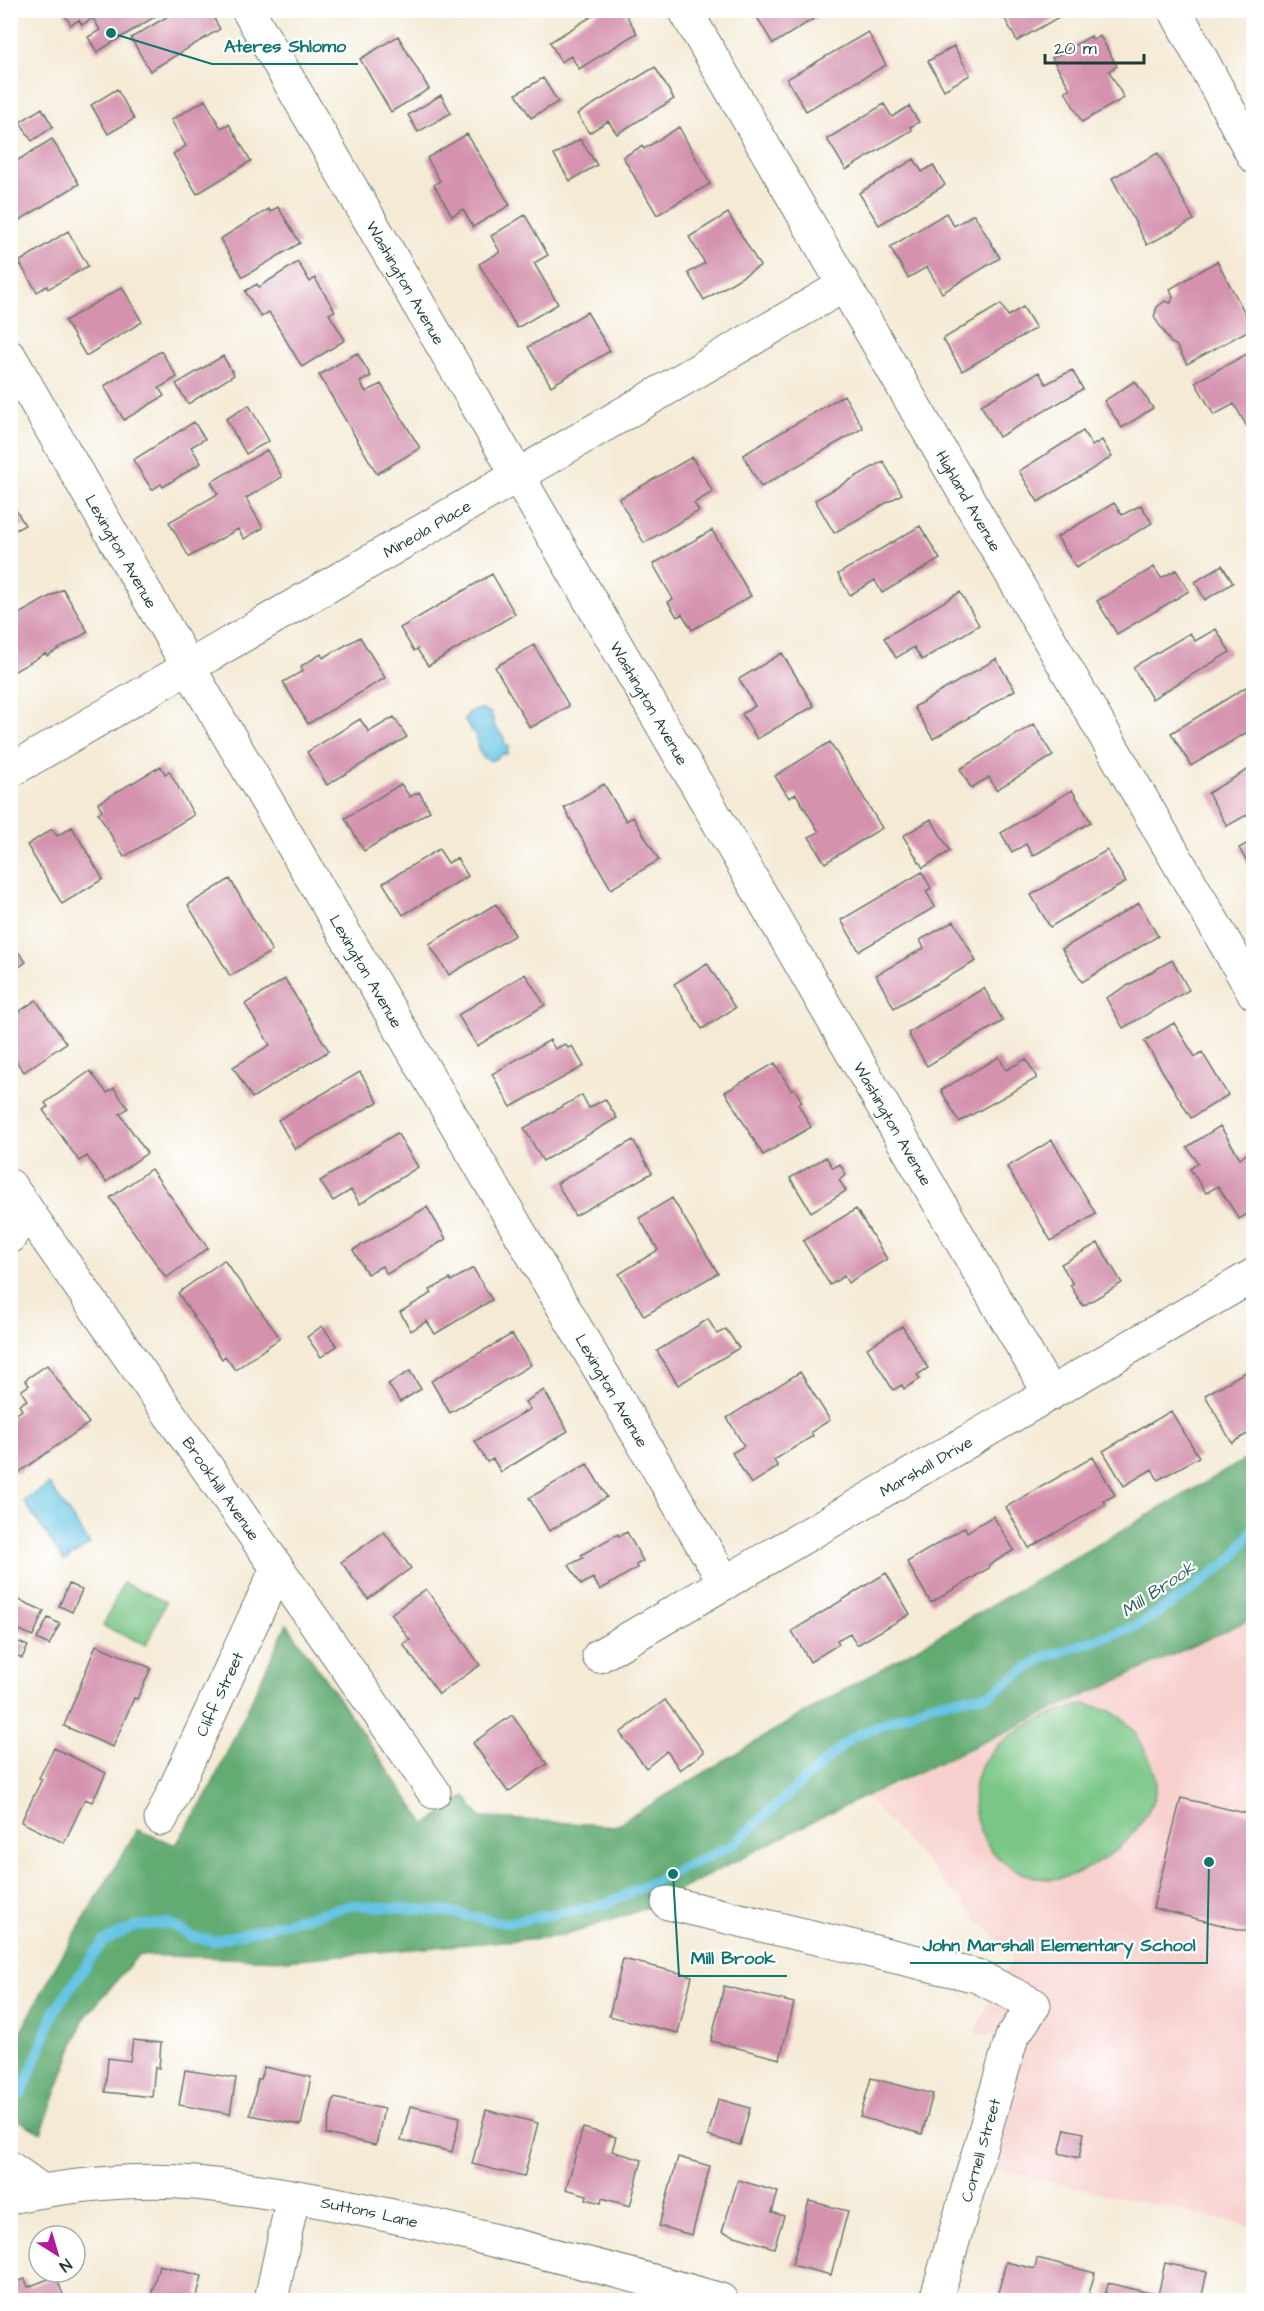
<svg xmlns="http://www.w3.org/2000/svg" width="1264" height="2311" font-family="'Architects Daughter',sans-serif">
	<style>
		.built { fill: #f7d0cd }
		.green { fill: #79c686; stroke: #4c825d; stroke-width: 1.5 }
		.forest { fill: #62ab73; stroke: #407454; stroke-width: 1.5 }
		.water { fill: #66c4e4; stroke: #42808c; stroke-width: 1.5 }
		.lines { fill: none; stroke-linecap: round; stroke-linejoin: round }
		.stream { stroke: #66c4e4; stroke-width: 10 }
		.building { fill: #d492ad }
		.minor-casing { stroke: #6a7a6c; stroke-width: 35 }
		.minor { stroke: #fff; stroke-width: 33 }
		.labels { text-anchor: middle; stroke-width: 4.5; stroke-linejoin: round; paint-order: stroke }
		.street-label { font-size: 16px; fill: #1f3d34; stroke: #fff }
		.water-label { font-size: 18px; font-style: italic; fill: #315f60; stroke: #fff }
		.leader { fill: none; stroke: #0f766e; stroke-width: 2 }
		.callout-dot { fill: #0f766e; stroke: #fff; stroke-width: 2 }
		.callout-label { font-size: 18px; text-anchor: middle; font-weight: bold; fill: #0f766e; stroke: #fff; stroke-width: 4.5; stroke-linejoin: round; paint-order: stroke }
	</style>
	<rect width="100%" height="100%" fill="#fff"/>
	<filter id="ink" filterUnits="userSpaceOnUse"><feTurbulence type="fractalNoise" baseFrequency=".0167" numOctaves="2"/><feDisplacementMap in="SourceGraphic" scale="12" xChannelSelector="R" yChannelSelector="G"/><feConvolveMatrix kernelMatrix="1 2 1 2 8 2 1 2 1" color-interpolation-filters="sRGB"/></filter>
	<filter id="wash" filterUnits="userSpaceOnUse"><feTurbulence type="fractalNoise" baseFrequency=".008" numOctaves="4" result="noise"/><feDisplacementMap in="SourceGraphic" scale="24" xChannelSelector="R" yChannelSelector="G"/><feGaussianBlur stdDeviation="1.35" result="paint"/><feColorMatrix in="noise" values="0 0 0 0 0 0 0 0 0 0 0 0 0 0 0 0 0 1.4 0 .05"/><feComposite in="paint" operator="in"/></filter>
	<g filter="url(#wash)">
		<rect width="100%" height="100%" fill="#f4ead5"/>
		<path class="built" d="M1253,1619V2227L975,2165L1011,2037L975,2034L986,2008L1013,1958L867,1798Z"/>
		<path class="green" d="M123,1583L166,1602L146,1645L103,1626Z
			M1085,1704C1112,1708 1128,1718 1141,1743C1148,1756 1157,1770 1156,1785C1154,1828 1092,1878 1051,1879C1038,1879 1023,1874 1012,1868C993,1856 981,1839 976,1818C959,1748 1031,1719 1085,1704Z"/>
		<path class="forest" d="M1253,1455V1618L827,1814L641,1910L563,1936L285,1960L138,1955L83,2020L41,2133L11,2116L10,2052L56,1966L137,1830L176,1845L209,1791L287,1624L426,1825L465,1796L480,1817L615,1826L792,1720Z"/>
		<path class="water" d="M481,709L491,713L495,727L504,737L505,745L509,746L507,754H502C487,769 476,753 477,737L464,720L470,712Z
			M49,1484L90,1544L64,1561L24,1501Z"/>
		<g class="lines">
			<path class="stream" d="M22,2094L56,2008L103,1942L135,1926L169,1923L192,1937L214,1941L352,1905L442,1911L506,1923L603,1905L731,1846L851,1738L932,1703L991,1694L1042,1658L1137,1626L1182,1597L1233,1558L1254,1527"/>
		</g>
		<g id="blocks">
			<path class="building" d="M62,10H166L97,52L88,37L100,30L93,18L82,25L79,20L71,25Z
				M178,10H209L220,29L150,71L131,38Z
				M602,10H623L637,33L579,69L571,56L561,62L550,42Z
				M756,10H828L773,44L754,12Z
				M1000,10H1075L1070,13L1069,11L1017,41Z
				M868,32L886,65L806,111L787,79Z
				M398,36L429,89L391,112L360,59Z
				M1091,36L1093,40L1100,36L1117,66L1109,71L1124,98L1082,122L1065,91L1070,89L1052,58Z
				M954,46L970,75L944,90L928,61Z
				M655,67L674,99L617,134L608,121L589,133L577,114Z
				M543,78L558,102L531,118L516,94Z
				M117,89L134,119L108,134L91,105Z
				M441,95L451,113L418,132L408,115Z
				M205,100L221,128L229,124L251,161L197,194L173,154L186,146L171,120Z
				M884,104L892,117L909,106L919,122L910,127L912,130L846,170L827,139Z
				M42,108L53,127L32,141L20,122Z
				M679,127L710,184L657,215L623,157L642,146L644,149Z
				M467,134L510,205L473,227L463,209L452,216L434,185L440,181L427,158Z
				M52,139L79,184L20,220L10,205V165Z
				M580,139L597,165L570,181L554,155Z
				M1158,153L1194,220L1147,245L1112,178Z
				M914,159L922,172L933,165L945,185L879,225L859,193Z
				M278,207L300,243L243,277L220,239L269,209L270,212Z
				M728,213L760,266L704,300L688,273L705,263L689,237Z
				M946,213L954,226L974,214L1000,258L942,293L927,267L908,278L890,247Z
				M525,215L548,255L534,263L558,304L517,328L479,264L500,252L491,236Z
				M68,231L88,266L48,289L47,286L37,292L19,262Z
				M1217,261L1253,328L1187,364L1176,345L1171,343L1154,317L1157,307L1165,301L1171,303L1173,296L1170,289Z
				M298,262L310,282L315,278L335,311L329,314L345,340L302,367L269,312L261,317L245,291L257,284L259,287Z
				M122,287L142,322L86,356L65,321Z
				M1001,304L1008,316L1023,307L1036,328L962,371L943,339Z
				M587,312L610,351L551,386L528,347Z
				M1254,350V439L1234,404L1214,415L1195,382Z
				M161,351L177,377L159,388L164,396L124,420L104,386Z
				M357,353L371,376L360,382L366,392L381,384L420,448L377,474L319,375Z
				M223,356L234,375L188,404L176,384Z
				M1072,370L1083,389L999,437L981,405L1039,372L1046,384Z
				M1135,381L1153,408L1122,428L1104,401Z
				M844,395L863,428L761,487L743,455Z
				M249,405L269,441L246,454L226,419Z
				M194,422L205,439L191,447L201,463L163,487L161,484L152,490L133,460Z
				M1083,431L1092,446L1102,440L1112,457L1038,502L1019,471Z
				M267,450L282,477L246,498L263,528L244,539L238,529L189,557L169,522L218,494L211,482Z
				M692,457L713,492L694,503L699,511L644,543L619,499Z
				M883,461L902,494L834,533L815,500Z
				M10,500L25,525L10,533Z
				M1114,503L1122,515L1141,505L1152,523L1076,568L1057,537Z
				M920,526L940,559L882,593L875,580L850,595L838,574Z
				M712,530L751,596L692,630L682,614L677,617L668,602L673,599L653,564Z
				M1222,565L1233,583L1205,600L1195,582Z
				M1154,567L1161,578L1176,570L1189,591L1117,634L1097,601Z
				M492,574L515,614L428,666L417,649L414,651L400,628Z
				M63,589L88,632L47,656L46,653L10,674V619Z
				M960,592L979,625L922,660L914,647L896,658L884,638Z
				M1216,629L1230,652L1152,699L1133,667L1190,633L1195,641Z
				M360,637L385,678L308,724L283,682L303,671L301,666L321,654L323,658Z
				M534,645L569,706L530,728L495,667Z
				M782,653L814,706L757,739L742,714L755,706L739,679Z
				M996,659L1015,690L933,739L914,707Z
				M1251,684L1254,688V728L1191,766L1171,733Z
				M394,717L407,737L327,785L307,752L360,719L369,732Z
				M1034,724L1053,756L996,790L989,777L971,788L960,769Z
				M830,742L882,828L825,863L809,837L819,832L796,794L789,798L775,776Z
				M161,766L165,774L169,771L194,815L124,857L98,813L102,811L98,803Z
				M1254,766V811L1227,826L1208,793Z
				M401,784L410,797L419,792L430,811L364,851L345,818Z
				M604,784L626,821L633,817L659,860L611,889L564,808Z
				M1072,790L1091,822L1033,856L1026,844L1012,852L1001,833Z
				M931,819L950,851L923,868L903,836Z
				M72,827L103,879L62,904L27,845L52,829L57,836Z
				M1254,840V874L1239,848Z
				M439,849L448,863L457,858L468,876L403,915L383,883Z
				M1107,850L1126,882L1050,927L1031,895Z
				M922,872L931,888L926,891L935,907L859,951L841,920Z
				M230,879L272,951L230,976L188,905Z
				M1139,903L1158,936L1082,982L1062,949Z
				M496,904L515,935L449,975L429,944Z
				M954,921L976,961L894,1008L876,975L924,948L920,940Z
				M10,941L26,962L10,973Z
				M1172,960L1189,990L1123,1028L1106,998Z
				M707,963L735,1008L702,1029L674,984Z
				M525,974L545,1005L477,1046L458,1015Z
				M285,979L329,1051L252,1098L233,1067L270,1045L245,1004Z
				M984,988L1003,1021L927,1066L908,1033Z
				M36,1000L66,1043L24,1072L10,1053V1018Z
				M1174,1023L1195,1057L1202,1052L1228,1095L1191,1118L1144,1041Z
				M550,1040L555,1049L565,1044L568,1048L572,1046L584,1066L511,1107L492,1074Z
				M999,1057L1006,1070L1026,1059L1037,1078L959,1122L941,1090Z
				M775,1063L791,1090L794,1088L802,1102L798,1104L811,1127L763,1155L725,1092Z
				M90,1071L107,1093L114,1088L128,1108L120,1114L147,1153L106,1182L87,1156L79,1161L43,1110L48,1107L45,1103Z
				M360,1072L378,1102L295,1149L278,1120Z
				M582,1095L589,1108L605,1099L617,1118L543,1161L524,1128Z
				M1220,1126L1240,1158L1254,1150V1210L1239,1219L1218,1186L1206,1193L1190,1169L1198,1163L1187,1147Z
				M397,1133L418,1167L360,1204L351,1190L333,1201L320,1181Z
				M633,1140L652,1173L575,1216L557,1183Z
				M1052,1140L1096,1214L1051,1241L1007,1167Z
				M826,1157L833,1168L840,1164L846,1175L839,1180L846,1191L811,1212L790,1178Z
				M151,1169L208,1248L166,1278L110,1198Z
				M672,1198L718,1273L644,1316L619,1274L658,1250L639,1218Z
				M427,1207L446,1239L387,1274L382,1266L367,1274L353,1250Z
				M856,1209L887,1259L848,1283L844,1276L830,1285L803,1241Z
				M1098,1243L1122,1283L1083,1306L1070,1285L1073,1284L1061,1264Z
				M224,1260L280,1338L235,1370L225,1356L222,1359L178,1293Z
				M473,1268L492,1300L435,1334L427,1321L411,1331L400,1312L432,1293L430,1290L450,1279L451,1281Z
				M708,1319L717,1334L726,1329L739,1348L678,1385L657,1351Z
				M322,1326L337,1346L321,1357L307,1337Z
				M902,1326L928,1368L917,1375L920,1379L904,1389L902,1385L893,1390L867,1348Z
				M512,1334L531,1365L450,1413L431,1381Z
				M47,1365L89,1423L18,1473L11,1472L10,1418L22,1410L19,1405L27,1400L21,1391L29,1385L25,1380Z
				M1254,1367V1430L1232,1443L1205,1395Z
				M410,1371L421,1389L400,1402L388,1384Z
				M800,1372L830,1420L811,1432L813,1436L774,1460L778,1467L751,1484L732,1453L744,1446L727,1418Z
				M544,1390L568,1431L501,1472L493,1459L487,1462L475,1441L530,1409L525,1402Z
				M1171,1411L1199,1457L1158,1480L1152,1469L1124,1486L1103,1451Z
				M1093,1457L1115,1495L1104,1501L1106,1504L1029,1548L1006,1507Z
				M587,1464L607,1497L549,1531L529,1498Z
				M993,1516L1014,1550L988,1566L989,1568L931,1603L907,1562L965,1527L967,1532Z
				M384,1532L411,1568L368,1599L341,1562Z
				M627,1532L643,1561L636,1565L637,1568L600,1590L593,1578L581,1585L569,1565L583,1558L581,1555L618,1534L619,1536Z
				M886,1573L910,1614L857,1645L850,1633L837,1640L839,1644L810,1662L792,1631Z
				M69,1584L82,1590L72,1612L59,1606Z
				M426,1589L480,1665L439,1694L403,1644L410,1640L391,1614Z
				M10,1596L44,1611L33,1636L10,1626Z
				M48,1618L60,1624L49,1645L37,1639Z
				M10,1638L28,1646L22,1658L10,1652Z
				M96,1645L151,1668L137,1699L134,1698L113,1747L64,1726Z
				M665,1700L704,1752L680,1770L667,1751L646,1768L620,1733Z
				M512,1715L547,1764L508,1792L473,1743Z
				M54,1748L106,1773L92,1802L85,1799L64,1843L21,1822L42,1779L39,1778Z
				M1181,1798L1254,1815V1933L1153,1908Z
				M623,1959L692,1976L678,2033L609,2016Z
				M724,1986L794,2003L780,2059L711,2041Z
				M133,2040L161,2043L159,2068L155,2067L152,2097L105,2092L108,2058L130,2061Z
				M264,2067L311,2077L301,2125L250,2115L258,2079H261Z
				M185,2070L236,2078L230,2114L179,2105Z
				M871,2078L933,2094L922,2134L860,2117Z
				M334,2098L384,2109L376,2145L326,2134Z
				M718,2099L750,2108L740,2145L708,2136Z
				M410,2106L460,2117L452,2152L401,2140Z
				M486,2110L538,2123L524,2177L472,2164Z
				M583,2128L616,2137L612,2151L642,2160L630,2206L602,2198L601,2203L586,2199L587,2195L566,2189Z
				M1065,2129L1084,2133L1079,2158L1059,2153Z
				M678,2157L710,2166L692,2235L659,2226Z
				M738,2180L778,2192L772,2212L784,2216L774,2248L722,2232Z
				M809,2201L848,2211L831,2275L792,2265Z
				M1037,2258L1095,2273L1087,2300H1024L998,2293L1006,2262L1035,2269Z
				M1165,2263L1207,2272L1201,2300H1104L1108,2283L1158,2295Z
				M159,2265L202,2276L196,2300H150Z
				M56,2276L65,2300H10V2284L25,2279L28,2287Z"/>
		</g>
	</g>
	<g filter="url(#ink)">
		<use href="#blocks" fill-opacity="0" stroke="#6a7a6c" stroke-width="1.5"/>
		<g class="lines">
			<g class="minor-casing">
				<g id="minor">
					<path id="s1" d="M248,10L1050,1394"/>
					<path id="s2" d="M685,10L1254,993"/>
					<path d="M1175,10L1254,157"/>
					<path id="s3" d="M10,357L189,668L725,1583"/>
					<path id="s4" d="M10,771L843,286"/>
					<path id="s5" d="M10,1186L434,1792"/>
					<path d="M10,1237L25,1207"/>
					<path id="s6" d="M599,1656L1254,1275"/>
					<path id="s7" d="M161,1819L277,1569"/>
					<path d="M668,1903L977,1976L1034,2005L1012,2037L936,2300"/>
					<path d="M10,2168L41,2190"/>
					<path id="s8" d="M10,2197C68,2185 137,2178 195,2183C290,2192 384,2213 476,2236C558,2256 640,2276 721,2300"/>
					<path d="M271,2300L293,2197"/>
				</g>
			</g>
			<use href="#minor" class="minor"/>
		</g>
	</g>
	<g class="labels">
		<g class="street-label">
			<text dy="6" stroke="none"><textPath href="#s1" startOffset="315">Washington Avenue</textPath></text>
			<text dy="6" stroke="none"><textPath href="#s2" startOffset="567">Highland Avenue</textPath></text>
			<text dy="6" stroke="none"><textPath href="#s4" startOffset="482">Mineola Place</textPath></text>
			<text dy="6" stroke="none"><textPath href="#s3" startOffset="224">Lexington Avenue</textPath></text>
			<text dy="6" stroke="none"><textPath href="#s1" startOffset="801">Washington Avenue</textPath></text>
			<text dy="6" stroke="none"><textPath href="#s3" startOffset="710">Lexington Avenue</textPath></text>
			<text dy="6" stroke="none"><textPath href="#s1" startOffset="1287">Washington Avenue</textPath></text>
			<text dy="6" stroke="none"><textPath href="#s3" startOffset="1196">Lexington Avenue</textPath></text>
			<text dy="6" stroke="none"><textPath href="#s6" startOffset="378">Marshall Drive</textPath></text>
			<text dy="6" stroke="none"><textPath href="#s5" startOffset="369">Brookhill Avenue</textPath></text>
			<text dy="6" stroke="none"><textPath href="#s7" startOffset="138">Cliff Street</textPath></text>
			<text transform="translate(980 2150) rotate(-74)" y="6">Cornell Street</text>
			<text dy="6" stroke="none"><textPath href="#s8" startOffset="363">Suttons Lane</textPath></text>
		</g>
		<g class="water-label">
			<text transform="translate(1158 1589) rotate(-34)" y="6">Mill Brook</text>
		</g>
	</g>
	<path class="leader" d="M111 33L212 64H358M1209 1862L1207 1963H910M673 1874L679 1976H787"/>
	<g class="callout-dot">
		<circle cx="111" cy="33" r="6"/>
		<circle cx="1209" cy="1862" r="6"/>
		<circle cx="673" cy="1874" r="6"/>
	</g>
	<g class="callout-label">
		<text x="285" y="52">Ateres Shlomo</text>
		<text x="1059" y="1951">John Marshall Elementary School</text>
		<text x="733" y="1964">Mill Brook</text>
	</g>
	<rect width="1264" height="2311" fill="none" stroke="#fff" stroke-width="36"/>
	<g transform="translate(57 2254) rotate(143)"><circle r="28" fill="#ffffff" stroke="#a5b1ae" stroke-width="1.5"/>
	<path d="M0-4.5L10 22L0 15L-10 22Z" fill="#b5179e"/>
	<text y="-9" font-size="16" font-weight="bold" text-anchor="middle" fill="#1f3d34">N</text>
	</g>
	<path d="M1045 54v9h99v-9" fill="none" stroke="#1f3d34" stroke-width="3"/>
	<text x="1054" y="54" font-size="18" fill="#1f3d34" stroke="#ffffff" stroke-width="4.5" paint-order="stroke">20 m</text>
</svg>
